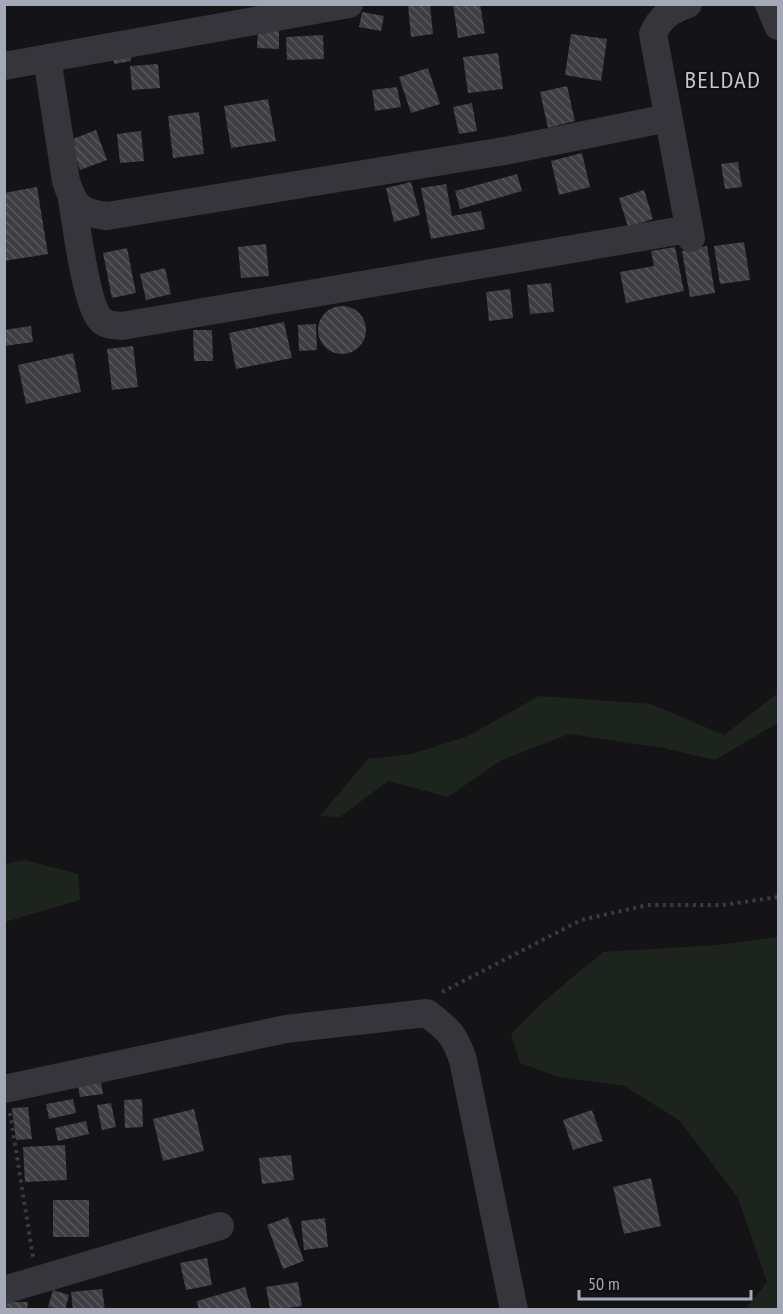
<svg xmlns="http://www.w3.org/2000/svg" width="783" height="1314" font-family="'PT Sans Narrow',sans-serif">
	<style>
		.green { fill: #1c241d }
		.building { fill: url(#building-back-hatch) }
		.lines { fill: none; stroke-linecap: round; stroke-linejoin: round }
		.path { stroke: #3b3c42; stroke-width: 4; stroke-dasharray: 3 4.5; stroke-linecap: butt }
		.street { stroke: #35353b; stroke-width: 28 }
		.labels { text-anchor: middle; stroke-width: 4.5; stroke-linejoin: round; paint-order: stroke }
		.neighbourhood-label { font-size: 24px; letter-spacing: 1.5px; fill: #c6c8d3; stroke: #0f0f11 }
	</style>
	<defs>
		<pattern id="building-back-hatch" width="6" height="6" patternUnits="userSpaceOnUse" patternTransform="scale(1.5)"><rect width="6" height="6" fill="#3e3e43"/><path d="M-1 5l2 2M0 0l6 6M5-1l2 2" fill="none" stroke="#57575c"/></pattern>
	</defs>
	<rect width="100%" height="100%" fill="#141416"/>
	<path class="green" d="M778,693V723L715,760L663,748L569,734L500,761L448,797L388,781L340,817L320,816L368,759L412,754L468,736L539,696L651,704L724,735Z
		M25,860L78,874L80,900L5,922V864Z
		M778,937V1309H745L767,1282L738,1198L680,1121L625,1086L559,1077L520,1063L511,1034L543,1002L603,952L717,945Z"/>
	<path class="building" d="M453,4H480L485,33L458,38Z
		M408,5H430L433,34L411,37Z
		M362,12L384,16L381,31L359,27Z
		M258,26L279,27V49L257,48Z
		M571,34L607,39L601,81L565,75Z
		M323,35L324,59L287,60L286,37Z
		M130,51L131,61L114,64L112,53Z
		M498,53L503,89L468,93L463,57Z
		M158,64L160,88L132,90L130,66Z
		M428,68L440,104L411,113L399,77Z
		M567,86L575,121L548,128L540,92Z
		M397,87L401,107L375,111L372,90Z
		M268,99L276,141L231,148L224,106Z
		M472,103L477,131L459,134L453,107Z
		M199,112L204,154L173,158L168,116Z
		M96,130L107,160L80,170L70,140Z
		M141,131L144,161L120,163L117,134Z
		M582,153L590,187L559,195L551,161Z
		M738,162L742,187L725,189L721,164Z
		M517,174L522,191L460,209L455,191Z
		M411,182L420,215L394,222L386,188Z
		M446,184L452,216L481,211L485,229L431,239L421,188Z
		M37,187L48,254L4,261V193Z
		M644,190L653,219L628,227L619,198Z
		M744,242L750,280L720,284L714,246Z
		M266,244L269,276L241,278L238,247Z
		M707,246L715,293L690,297L682,251Z
		M675,247L684,291L626,303L620,272L654,266L651,251Z
		M127,248L136,293L112,298L103,253Z
		M165,268L171,294L146,300L140,274Z
		M551,283L554,312L530,314L527,285Z
		M510,289L513,318L489,321L486,292Z
		M318 330a24 24 0 1 1 48 0a24 24 0 1 1-48 0Z
		M284,322L292,358L236,369L229,333Z
		M316,324L317,350L299,351L298,325Z
		M31,326L33,342L4,346V330Z
		M193,330H212L213,361H194Z
		M133,346L138,387L112,390L107,349Z
		M73,353L81,392L26,404L18,365Z
		M100,1077L103,1094L80,1097L77,1080Z
		M73,1099L76,1113L49,1119L46,1104Z
		M142,1099L143,1127L125,1128L124,1100Z
		M111,1103L116,1127L102,1130L97,1105Z
		M28,1107L32,1139L16,1140L12,1108Z
		M194,1109L204,1151L163,1161L153,1119Z
		M592,1110L603,1141L573,1150L563,1120Z
		M86,1121L89,1134L58,1141L55,1128Z
		M65,1145L67,1180L25,1182L23,1147Z
		M291,1155L294,1180L262,1184L259,1158Z
		M651,1178L661,1226L624,1234L613,1187Z
		M53,1200H89V1237H53Z
		M288,1217L304,1261L283,1269L267,1225Z
		M325,1218L328,1247L304,1250L301,1221Z
		M207,1258L212,1285L186,1290L180,1263Z
		M298,1282L302,1306L270,1310L266,1287Z
		M245,1287L252,1310H199L197,1301Z
		M102,1289L105,1310H73L71,1292Z
		M53,1290L69,1295L65,1310L48,1307Z
		M4,1302H28L27,1310H4Z"/>
	<g class="lines">
		<path class="path" d="M442,992L581,920L648,905H723L778,897
			M10,1113L33,1257"/>
		<path class="street" d="M688,4C671,10 660,17 653,34L691,238
			M769,4L778,26
			M47,58L66,181C74,206 80,213 107,216L510,150L668,118
			M4,66L349,4
			M72,199C76,222 86,306 101,320C107,326 115,325 122,326L689,229
			M4,1089L286,1029L427,1013C448,1030 454,1033 463,1060L514,1310
			M4,1290L220,1226"/>
	</g>
	<g class="labels">
		<g class="neighbourhood-label">
			<text x="723" y="88">BELDAD</text>
		</g>
	</g>
	<rect width="783" height="1314" fill="none" stroke="#a5a9b7" stroke-width="12"/>
	<path d="M579 1290v9h172v-9" fill="none" stroke="#a5a9b7" stroke-width="3"/>
	<text x="588" y="1290" font-size="18" fill="#a5a9b7" stroke="#0f0f11" stroke-width="4.5" paint-order="stroke">50 m</text>
</svg>
